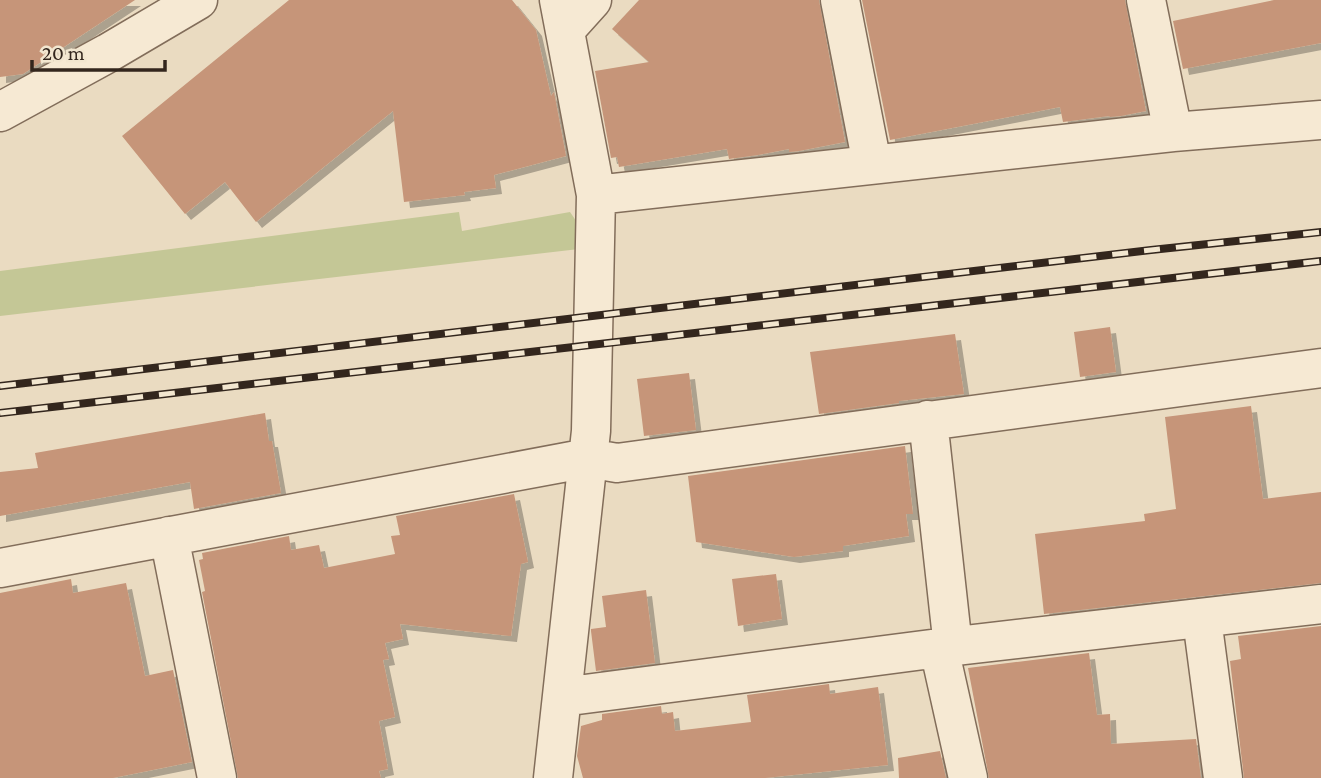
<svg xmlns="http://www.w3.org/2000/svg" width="1321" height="778" font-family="'Crimson Pro',serif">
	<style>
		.green { fill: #c4c796 }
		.building { fill: #c69579; filter: url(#shadow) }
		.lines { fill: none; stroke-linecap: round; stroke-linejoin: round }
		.street-casing { stroke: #826d5a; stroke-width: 41 }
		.street { stroke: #f6e9d3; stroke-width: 38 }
		.rail-casing { stroke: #33261d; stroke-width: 8 }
		.rail { stroke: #f2e6cf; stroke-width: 5; stroke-dasharray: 16; stroke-linecap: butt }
	</style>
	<defs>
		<filter id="shadow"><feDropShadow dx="6" dy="6" stdDeviation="0" flood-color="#0004"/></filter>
	</defs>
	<rect width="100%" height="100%" fill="#eadbc1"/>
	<path class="green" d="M459,212L462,231L570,212L581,228L579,249L0,316V271Z"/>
	<path class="building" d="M0,0H135L23,74L0,77Z
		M289,0H512L536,30L551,96L554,92L566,156L494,175L496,188L464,192L465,195L404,202L393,111L256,222L225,182L185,214L122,136Z
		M639,0H819L845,142L799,151L789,152V149L758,155L729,159L727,149L619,167L617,157L611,158L595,71L649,62L612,29Z
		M862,0H1125L1146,111L1121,116L1110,117L1109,116L1063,122L1060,107L890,140Z
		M1274,0H1321V43L1183,69L1173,21Z
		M1110,327L1116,372L1080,377L1074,332Z
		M955,334L964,394L899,401V403L819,414L810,352Z
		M689,373L696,430L644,436L637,379Z
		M1251,406L1263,499L1321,492V583L1044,614L1035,534L1145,521L1144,514L1176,509L1165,417Z
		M265,413L269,441H272L281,493L194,509L190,482L0,516V472L38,468L35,453Z
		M905,446L913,514H906L909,536L843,546V551L794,557L696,542L688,476Z
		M514,494L528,562L521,564L511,636L400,624L403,639L385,643L389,659L383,660L395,717L379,721L388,769L379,771L381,778H238L202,592L205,591L199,560L203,559L202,553L289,536L291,550L319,545L324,568L395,554L391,536L400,535L396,516Z
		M776,574L782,619L738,626L732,579Z
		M71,579L73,593L126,583L145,676L173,670L192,762L113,778H0V593Z
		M646,590L655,663L596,671L591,631V629L606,627L602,596Z
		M1321,626V778H1244L1230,661L1241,659L1238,636Z
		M1089,653L1097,715L1110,714L1111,744L1196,739L1201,778H989L968,668Z
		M829,684L830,694L878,687L888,765L765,778H583L577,756L581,726L602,720V714L661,706L662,714L673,712L675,731L751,722L747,695Z
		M940,751L946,778H899L898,758Z"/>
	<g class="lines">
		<g class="street-casing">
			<path id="street" d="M840,0L872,164
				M1146,0L1173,132
				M565,30L592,0
				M0,112L108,53L198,0
				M596,195L1173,132L1321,120
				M928,420L953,647
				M169,536L217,778
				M0,568L588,458L617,463L1321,368
				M1202,619L1223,778
				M939,648L968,778
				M562,697L939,648L1321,604
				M553,778L591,431L596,195L559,0"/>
		</g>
		<use href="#street" class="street"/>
		<g class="rail-casing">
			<path id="rail" d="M0,386L1151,250L1321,232
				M0,413L1321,261"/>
		</g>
		<use href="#rail" class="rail"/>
	</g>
	<path d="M32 60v10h133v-10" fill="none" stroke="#33261d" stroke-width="3.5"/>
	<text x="42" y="60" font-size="21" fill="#33261d" stroke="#f2e6cf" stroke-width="5" paint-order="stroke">20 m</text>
</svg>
